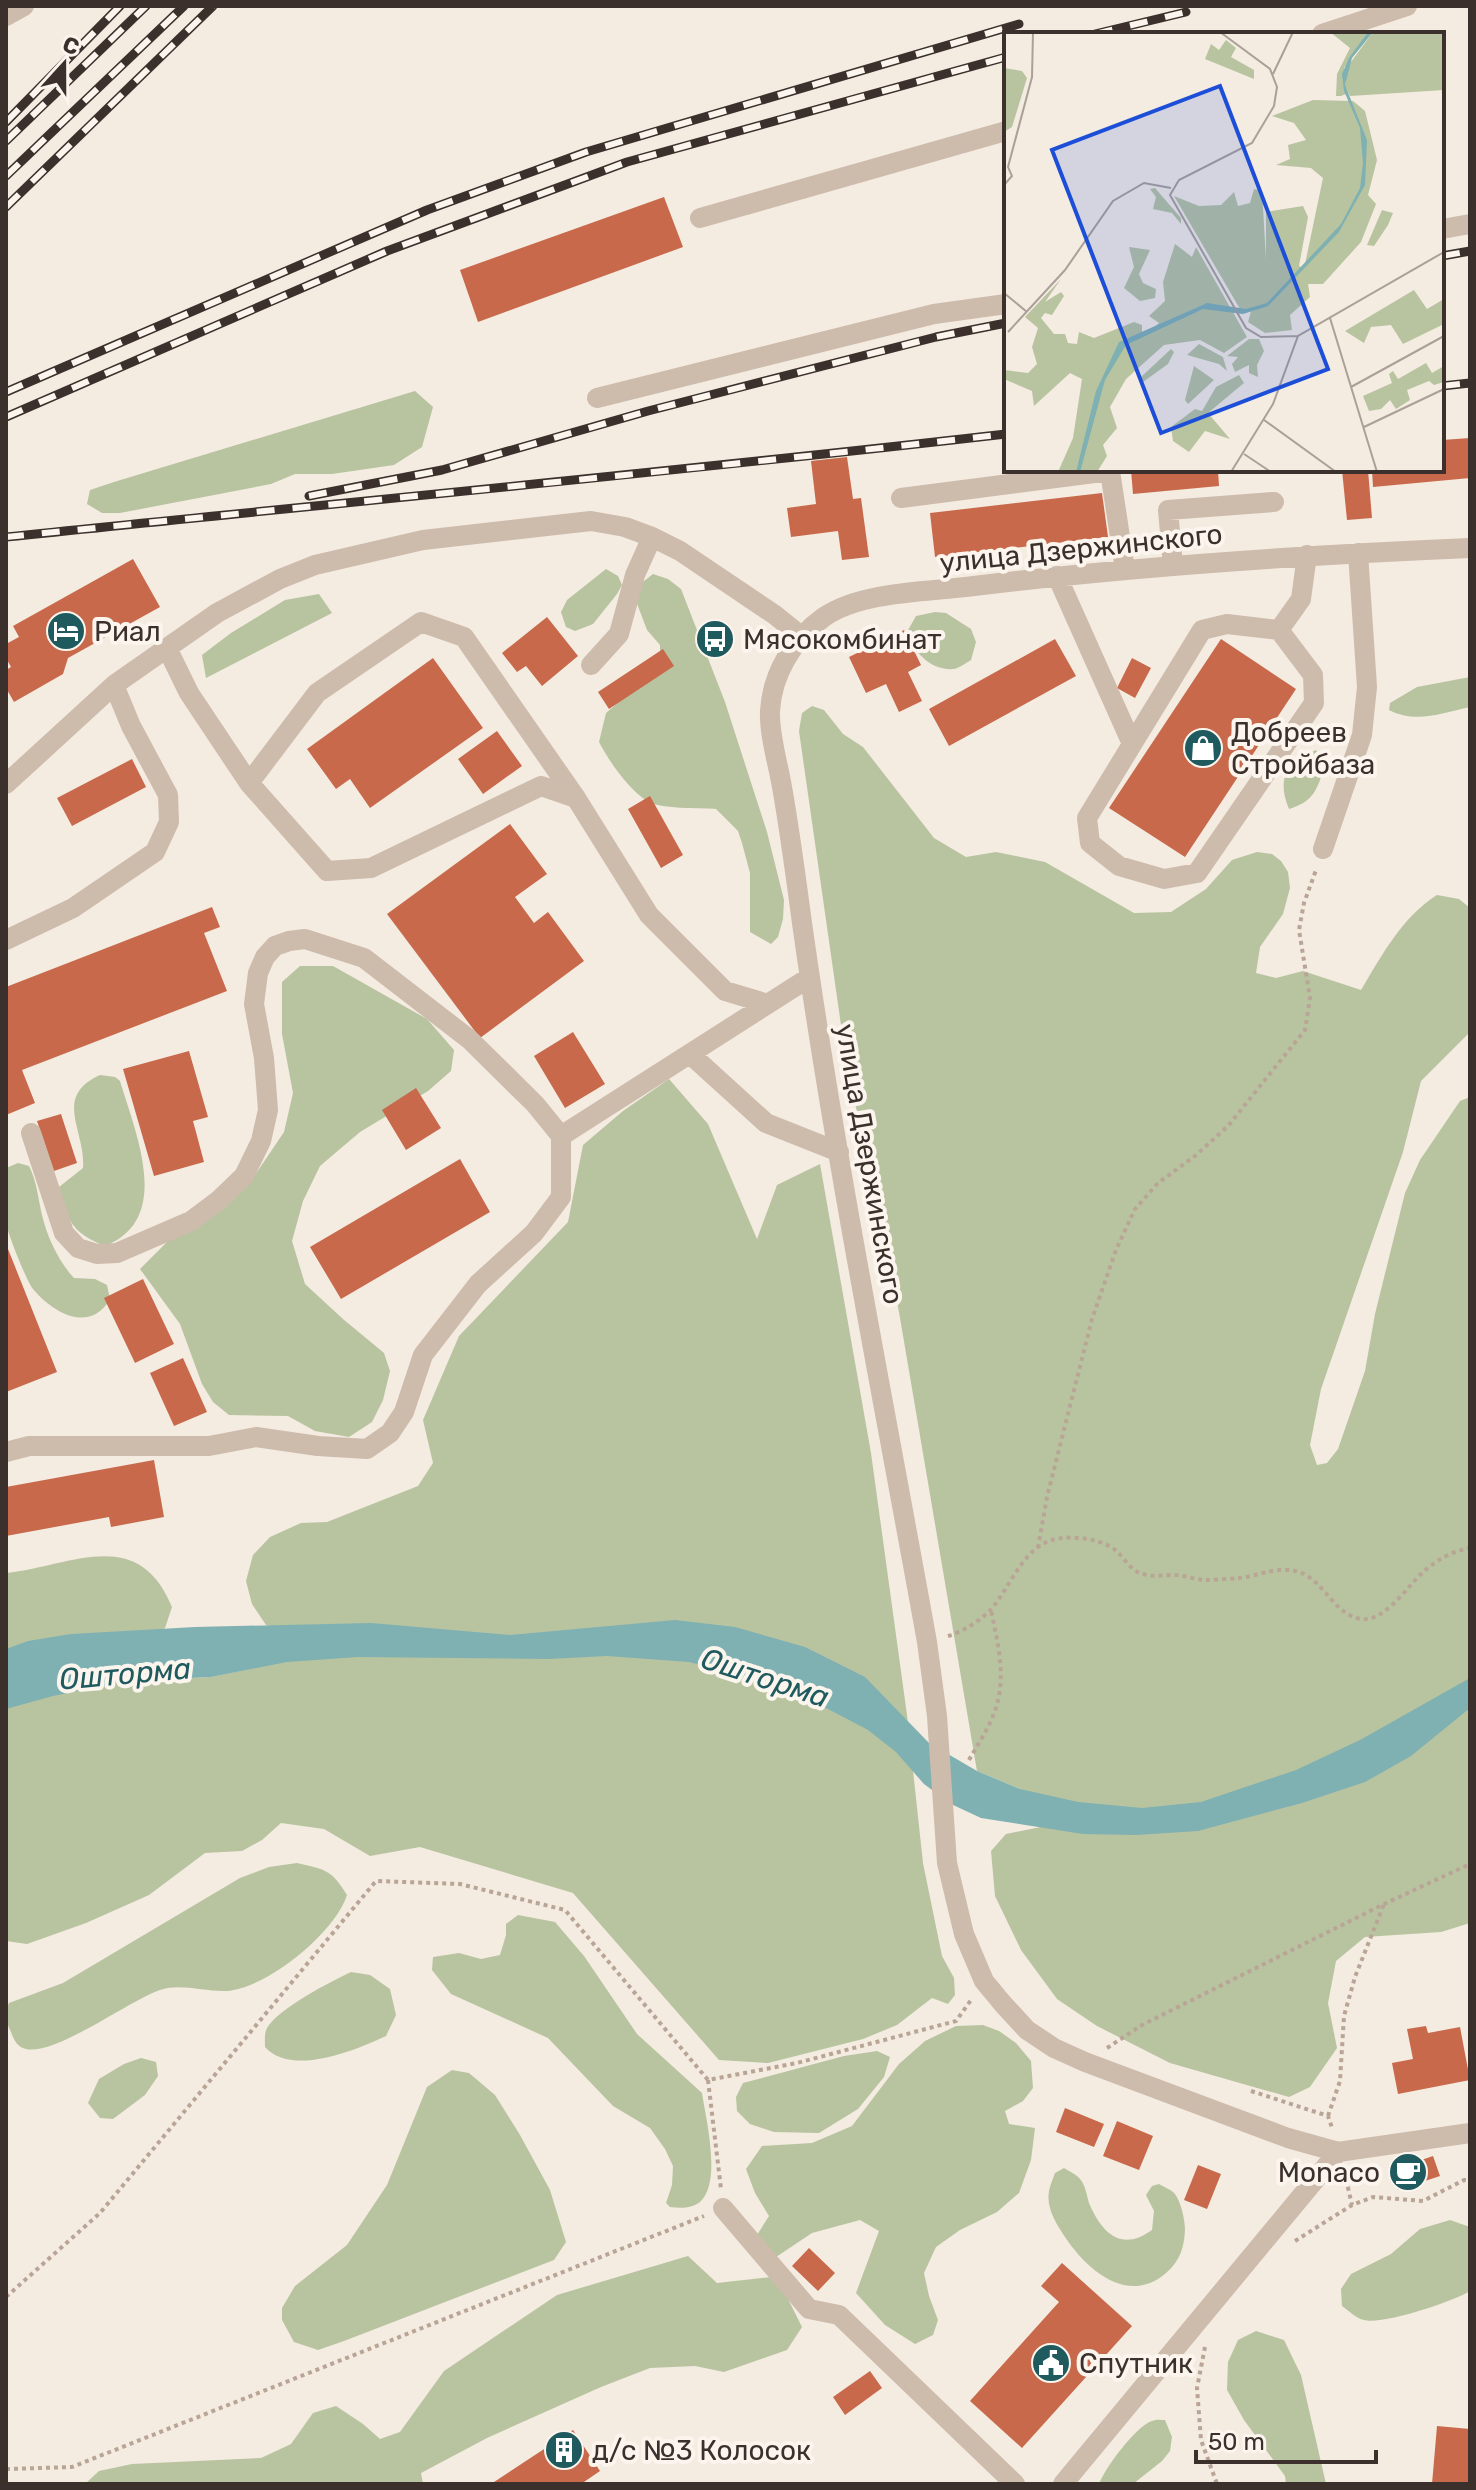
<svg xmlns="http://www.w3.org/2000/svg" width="1476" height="2490" font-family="Rubik,sans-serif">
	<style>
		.green { fill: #b8c4a0 }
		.water { fill: #7fb0b2 }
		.building { fill: #c8694b }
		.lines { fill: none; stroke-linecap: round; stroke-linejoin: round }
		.path { stroke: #b9a596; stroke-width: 4; stroke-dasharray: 4 4; stroke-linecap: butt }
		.minor { stroke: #cdbbac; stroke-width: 20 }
		.rail-casing { stroke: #3b302b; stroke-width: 9 }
		.rail { stroke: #fbf5ee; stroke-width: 6; stroke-dasharray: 18; stroke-linecap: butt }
		.labels { text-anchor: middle; stroke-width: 8; stroke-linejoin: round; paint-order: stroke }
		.street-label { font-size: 28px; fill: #3b302b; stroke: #fbf5ee }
		.poi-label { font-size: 28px; fill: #3b302b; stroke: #fbf5ee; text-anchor: start }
		.water-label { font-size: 30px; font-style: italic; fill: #1f5a5e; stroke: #fbf5ee }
		.inset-road { fill: none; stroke: #aaa098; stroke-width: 2 }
		.view { fill: #1d4ed8; fill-opacity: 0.15; stroke: #1d4ed8; stroke-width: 4 }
		.inset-edge { fill: none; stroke: #3b302b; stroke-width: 4 }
	</style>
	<rect width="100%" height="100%" fill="#f4ebe1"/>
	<path class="green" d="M415,391L433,407L422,447L394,465L332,474H295L271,484L120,513H102L87,504L90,490L114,482Z
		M606,569L618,576L622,585L617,594L593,624L575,631L566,627L561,612L567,600Z
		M653,574L668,579L681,589L725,702L767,832L784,900L783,919L778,937L771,944L750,932V873L742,843L738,831L716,809C702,808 657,809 647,801C628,789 609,761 599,742L606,713L660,667V645L647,630L636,601L639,585Z
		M319,594L332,613L206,678L202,655L231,633L285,600Z
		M935,612L946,613L971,629L976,642L971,660C966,663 959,668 954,669C930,671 913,651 907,632L916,616Z
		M1470,677V707C1442,713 1416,724 1389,710L1390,703L1417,687Z
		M812,706L824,710L843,734L863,747L934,838L966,857L996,852L1045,862L1134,913L1171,912L1206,889L1232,860L1257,852L1272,854L1281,861L1288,872L1290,888L1283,914L1260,947L1256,973L1276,978L1303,971L1361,990C1382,955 1402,917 1437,895L1459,899L1470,908V1032L1421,1081L1403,1152L1321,1389L1310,1445L1317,1465L1327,1463L1338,1449L1365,1371L1375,1314L1405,1193L1420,1160L1460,1101L1470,1097V1923L1441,1932L1365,1937L1336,1961L1328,2003L1337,2048L1310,2087L1289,2097L1170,2063L1097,2026L1057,1999L1021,1950L995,1896L991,1851L1006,1834L1041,1827L1052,1817L1020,1789L977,1771L899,1312L846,1060L799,731L802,713Z
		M1316,750L1325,765C1317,789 1315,801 1289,809C1276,778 1287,762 1316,750Z
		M300,966H333L427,1019L454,1050L451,1071L428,1091L360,1132L320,1166L303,1201L292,1241L305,1284L343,1319L384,1353L390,1371L383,1400L372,1422L349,1437L315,1431L288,1416L229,1415L213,1402L202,1384L180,1324L140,1269L167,1242L251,1181L284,1132L293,1093L282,1034V982Z
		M100,1075L115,1077L120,1081C135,1132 174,1219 105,1246C70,1232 68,1220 59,1187L83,1168C86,1131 52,1097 100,1075Z
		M669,1079L708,1124L757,1239L777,1185L820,1164L871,1453L907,1715L923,1863L942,1956L954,1978L955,1995L948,2004L932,1998L897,2025L863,2039L768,2063L719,2060L573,1893L420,1847L370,1856L324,1829L281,1823L262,1840L242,1851L205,1853L149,1895L86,1923L27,1944L6,1941V1573C71,1566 138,1524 172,1607L165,1628L136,1647L146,1680L211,1677L300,1658L288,1634L266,1625L252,1604L246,1581L253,1555L270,1537L301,1523L327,1522L418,1486L433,1463L423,1420L459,1336L568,1222L583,1145L623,1111Z
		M18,1163L29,1166C37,1182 38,1198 42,1215C47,1237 59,1262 74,1278L95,1279L107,1285L110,1299C90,1334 53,1313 33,1289C26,1280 9,1236 6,1224C3,1207 6,1185 6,1168Z
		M297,1863C326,1870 331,1869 347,1895C335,1933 267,1988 227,1991C205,1992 181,1983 160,1990C130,2000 55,2056 26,2049C17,2047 14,2040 11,2032C6,2022 4,2014 9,2003L63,1983L240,1878L269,1867Z
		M518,1915L555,1922L584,1956L637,2034L702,2093C706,2120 722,2182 700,2202C691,2209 680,2208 670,2207L666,2203L672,2185L673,2166L665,2149L650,2128L613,2106L548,2038L451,1994L432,1970L433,1957L459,1953L481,1959L500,1955L506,1935V1924Z
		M351,1972L370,1975L390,1989L396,2015L386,2036C356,2050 292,2077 265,2047C265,2040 264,2034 267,2028C279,2008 330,1982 351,1972Z
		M983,2025L999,2031L1016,2043L1031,2061L1033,2088L1023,2101L1005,2111L1009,2124L1035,2128L1031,2160L1019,2193L997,2212L960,2230L936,2247L924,2273L929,2296L938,2320L933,2335L915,2344L885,2325L856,2293L879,2231L860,2220L812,2233L770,2261L752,2243L769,2216L755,2193L746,2169L762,2146L812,2143L852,2126L899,2064L925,2041L956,2026Z
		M877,2051L890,2057L884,2077L858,2109L819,2133L774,2132L750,2124L737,2111L736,2097L743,2083L844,2056Z
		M141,2058L156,2062L158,2076L145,2095L113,2119L100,2118L88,2103L99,2079L124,2064Z
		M452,2070L469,2073L495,2095L520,2135L550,2190L566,2242L554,2260L344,2341L318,2350L294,2342L282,2320V2308L295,2286L347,2245L387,2185L427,2087Z
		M1064,2168C1069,2171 1077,2175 1080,2179C1085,2184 1087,2196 1089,2203C1102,2234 1122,2252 1152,2230L1154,2211L1146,2195L1152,2186L1159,2184C1164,2187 1172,2190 1175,2194C1181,2202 1185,2220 1185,2230C1184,2248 1180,2261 1166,2273C1128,2306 1087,2270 1065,2237C1056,2223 1046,2208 1049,2191C1050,2185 1053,2179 1055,2173Z
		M1450,2220L1470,2227V2291C1452,2302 1383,2325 1364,2320C1357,2319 1348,2310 1342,2306L1341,2289L1351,2274L1391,2254L1420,2229Z
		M688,2256L717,2283L772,2277L787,2297L802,2327L787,2350L724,2372L695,2366L650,2368L601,2387L487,2438L421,2473L423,2484H85L99,2471L132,2464L261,2458L291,2444L313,2413L336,2406L363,2424L380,2439L400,2432L444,2371L557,2295Z
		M1256,2331L1284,2340L1301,2375L1326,2484H1286L1285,2476L1244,2420L1227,2390L1228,2362L1238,2340Z
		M1165,2420L1172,2437L1170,2451L1162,2461L1133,2484H1099C1105,2468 1136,2426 1152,2421C1157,2419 1161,2420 1165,2420Z"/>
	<path class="water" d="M675,1620L735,1627L805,1647L865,1677L929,1743L977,1771L1020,1789L1078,1802L1142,1808L1201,1802L1296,1770L1360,1740L1470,1678V1708L1411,1756L1365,1782L1302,1803L1198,1831L1136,1835L1083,1834L981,1818L951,1804L924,1784L896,1752L868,1730L828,1709L748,1677L689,1662L607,1656L549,1659L358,1657L287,1662L211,1677L146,1680L103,1686L53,1696L6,1709V1649L28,1641L71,1634L195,1627L371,1623L510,1635Z"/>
	<path class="building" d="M664,197L683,247L478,322L460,270Z
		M1470,438V478L1373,487L1372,470H1442V440Z
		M847,457L853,499L861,498L869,557L842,560L838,531L791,537L787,508L816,504L811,461Z
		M1131,470H1218L1219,486L1133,494Z
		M1342,470H1368L1372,518L1347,520Z
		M1102,493L1108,537L935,557L930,513Z
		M133,559L160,607L68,658L63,674L14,702L6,688V670L11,667L6,658V644L19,637L13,626Z
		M547,617L578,656L542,686L526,666L517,672L502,653Z
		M904,630L921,665L908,672L922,701L899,712L886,684L866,693L849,657Z
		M1055,639L1076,676L949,746L929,709Z
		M1221,639L1296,689L1185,857L1109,808Z
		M663,649L674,666L609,709L598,692Z
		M433,658L483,728L370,808L350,779L336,789L307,749Z
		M1132,658L1151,668L1135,698L1117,688Z
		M497,731L522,766L483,794L458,759Z
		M132,759L146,787L72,826L57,798Z
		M650,796L683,855L661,868L628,809Z
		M510,824L547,874L515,897L534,923L548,912L584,961L480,1038L387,914Z
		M212,907L220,927L204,933L227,991L22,1070L35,1103L6,1115V987Z
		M573,1032L605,1084L565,1108L534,1056Z
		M189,1051L208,1117L193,1121L204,1162L154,1176L123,1069Z
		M416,1088L441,1128L406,1150L382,1110Z
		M61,1114L77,1163L54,1171L37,1121Z
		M460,1159L490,1212L341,1299L310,1247Z
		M6,1244L57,1372L6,1392Z
		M143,1279L174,1344L135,1363L104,1298Z
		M183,1358L207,1412L174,1426L150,1373Z
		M154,1460L164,1517L111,1527L109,1517L6,1536V1487Z
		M1426,2026L1428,2033L1460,2027L1470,2080L1398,2094L1392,2063L1413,2059L1407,2029Z
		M1065,2108L1104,2124L1094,2147L1056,2132Z
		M1117,2121L1153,2136L1139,2170L1103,2156Z
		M1433,2156L1440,2176L1398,2190L1392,2170Z
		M1198,2165L1221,2174L1207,2209L1184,2200Z
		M809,2248L835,2273L818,2291L792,2266Z
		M1062,2263L1132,2326L1022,2448L970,2401L1059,2302L1041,2286Z
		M870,2371L882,2388L845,2415L833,2397Z
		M1437,2426L1470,2429V2484H1432Z
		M573,2430L600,2471L581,2484H491Z"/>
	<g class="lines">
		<path class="path" d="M1038,1548L1047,1497L1092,1319L1116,1250L1135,1209L1158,1183L1195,1156L1228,1126L1305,1030L1310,998L1299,930L1304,903L1316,870
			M948,1636C964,1631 982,1620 993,1607C1010,1586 1024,1548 1052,1540C1069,1535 1096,1538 1111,1547C1123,1554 1130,1572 1143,1574C1153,1577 1163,1575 1173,1575C1183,1575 1193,1579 1203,1580C1214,1580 1228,1579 1239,1578C1259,1576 1278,1565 1299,1572C1324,1580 1334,1615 1361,1619C1385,1622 1407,1587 1422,1573C1435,1561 1452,1551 1470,1548
			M969,1760C979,1742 992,1724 997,1704C1006,1673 997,1640 991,1610
			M1107,2048L1142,2025L1384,1904L1470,1864
			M708,2080L721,2189
			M1251,2091L1328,2116L1332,2128
			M1328,2116L1340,2081L1344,2016L1355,1977L1384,1904
			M1346,2179L1352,2205
			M1295,2241L1352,2205L1373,2197L1423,2201L1464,2180L1470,2181
			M6,2297L100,2213L376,1881L460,1884L565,1910L708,2080L797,2063L956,2021L971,2000
			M1205,2347L1197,2388L1201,2440L1217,2484
			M6,2469L72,2467L704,2216"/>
		<path class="minor" d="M6,16L24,6
			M1322,34L1407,6
			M700,218L1006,131
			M1442,229L1470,224
			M597,398L934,314L1006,304
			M901,498L1110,471L1125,570
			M1173,566L1168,510L1274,502
			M1057,576L1132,744
			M1279,630L1313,675L1314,703L1197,873L1164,879L1119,866L1090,843L1087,818L1202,630L1227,624L1279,630L1301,599L1307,555
			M167,648L189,693L249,783L327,871L371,868L541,786L576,798L649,915L725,991L768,1004
			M591,665L619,634L635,575L652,537
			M249,783L317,693L421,622L464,637L576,798
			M6,784L114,685L217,613L280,579L315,565L423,540L591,521L625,527L652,537L680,551L775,615L801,636
			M1323,849L1362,735L1367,687L1358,553
			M6,940L73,908L155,852L169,822L168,795L131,726L114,685
			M690,1054L766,1123L839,1152
			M561,1136L810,977
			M6,1452L29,1446H209L256,1437L318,1446L367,1449L390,1433L404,1412L423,1355L478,1284L534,1233L561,1197V1136L535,1104L469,1039L364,958L305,939L289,941L275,946L265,957L258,973L254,1004L264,1058L268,1110L261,1141L244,1176L219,1200L191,1221L117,1253L97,1254L78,1248L64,1233L31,1133
			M1338,2152L1288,2138L1085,2062L1054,2048L1027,2030L1003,2004L984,1981L964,1934L947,1863L937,1716L927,1642C884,1403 836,1164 802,923C796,878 790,832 782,787C778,763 769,735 770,711C772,674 793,639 824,617C862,591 928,592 974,586C1138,566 1304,555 1470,548
			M723,2208L809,2309L839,2315L1015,2484
			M1063,2484L1338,2152L1470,2133"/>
		<g class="rail-casing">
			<path id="rail" d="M1095,34L1186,12
				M6,122L120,6
				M6,141L146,6
				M6,176L184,6
				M6,207L213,6
				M1442,256L1470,251
				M1442,386L1470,383
				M6,392L427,210L586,152L1019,24
				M6,417L387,251L627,162L1006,57
				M309,496L442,470L648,411L936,337L1006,323
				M6,537C339,503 673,472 1006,434"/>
		</g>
		<use href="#rail" class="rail"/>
	</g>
	<defs>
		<g id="hotel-disc" transform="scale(2)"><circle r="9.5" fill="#1f5a5e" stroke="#fbf5ee"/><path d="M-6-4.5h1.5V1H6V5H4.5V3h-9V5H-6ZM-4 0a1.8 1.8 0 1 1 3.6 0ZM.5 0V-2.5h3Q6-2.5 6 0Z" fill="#fff"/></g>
		<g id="bus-disc" transform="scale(2)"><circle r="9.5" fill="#1f5a5e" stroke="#fbf5ee"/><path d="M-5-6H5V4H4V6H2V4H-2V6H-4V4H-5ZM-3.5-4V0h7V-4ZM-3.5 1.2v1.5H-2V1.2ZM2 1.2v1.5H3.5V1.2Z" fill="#fff"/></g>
		<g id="shop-disc" transform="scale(2)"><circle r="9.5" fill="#1f5a5e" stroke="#fbf5ee"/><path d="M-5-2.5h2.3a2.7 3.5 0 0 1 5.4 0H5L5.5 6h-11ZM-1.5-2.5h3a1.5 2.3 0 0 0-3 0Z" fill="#fff"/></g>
		<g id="cafe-disc" transform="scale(2)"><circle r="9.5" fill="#1f5a5e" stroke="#fbf5ee"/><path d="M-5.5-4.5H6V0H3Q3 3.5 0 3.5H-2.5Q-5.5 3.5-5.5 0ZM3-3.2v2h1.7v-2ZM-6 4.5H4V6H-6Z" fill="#fff"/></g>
		<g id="civic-disc" transform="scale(2)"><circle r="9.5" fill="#1f5a5e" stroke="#fbf5ee"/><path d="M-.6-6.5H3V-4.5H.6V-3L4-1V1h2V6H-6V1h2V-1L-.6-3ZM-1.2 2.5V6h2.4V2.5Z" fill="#fff"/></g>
		<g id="building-disc" transform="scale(2)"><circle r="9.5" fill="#1f5a5e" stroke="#fbf5ee"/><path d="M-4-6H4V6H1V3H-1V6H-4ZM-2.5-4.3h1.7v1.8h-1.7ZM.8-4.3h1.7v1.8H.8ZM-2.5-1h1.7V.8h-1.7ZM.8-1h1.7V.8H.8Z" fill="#fff"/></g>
	</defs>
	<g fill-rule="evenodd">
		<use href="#hotel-disc" x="66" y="631"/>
		<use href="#bus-disc" x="715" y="639"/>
		<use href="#shop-disc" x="1203" y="748"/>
		<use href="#cafe-disc" x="1408" y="2172"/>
		<use href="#civic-disc" x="1051" y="2363"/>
		<use href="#building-disc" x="564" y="2450"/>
	</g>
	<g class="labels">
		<g class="street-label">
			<text transform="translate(1081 548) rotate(-6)" y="10">улица Дзержинского</text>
			<text transform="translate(870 1164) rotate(80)" y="10">улица Дзержинского</text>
		</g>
		<g class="poi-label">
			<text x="94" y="641">Риал</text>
			<text x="743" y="649">Мясокомбинат</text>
			<text x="1231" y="742">Добреев<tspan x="1231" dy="32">Стройбаза</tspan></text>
			<text x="1380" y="2182" text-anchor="end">Monaco</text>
			<text x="1079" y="2373">Спутник</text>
			<text x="592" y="2460">д/с №3 Колосок</text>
		</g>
		<g class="water-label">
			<text transform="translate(125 1674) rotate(-5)" y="10">Ошторма</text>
			<text transform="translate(765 1678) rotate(18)" y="10">Ошторма</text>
		</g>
	</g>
	<g transform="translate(1004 32)">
		<rect width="440" height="440" fill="#f4ebe1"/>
		<path d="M326,0H364L340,36L342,62L337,64H332L333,42L346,16ZM369,0H440V58L346,64L341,54L344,34ZM222,8L232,16L227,25L250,38V47L201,27L207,12L215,18ZM0,36L18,39L23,46L8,95L0,100ZM309,68L349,69L361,79L373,128L364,163L372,172L357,210L319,252H304L306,265L286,283L288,298L261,301L244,290L247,279L236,277L170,164L195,174L217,173L230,160L234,174L246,171L250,157L258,159L262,227V180L299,174L304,185L295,234L300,237L319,146L307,136L272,133L286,127L284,113L302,108L290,91L268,84ZM151,156L177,186V192L168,181L149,177L152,165L146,157ZM378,178L389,181L384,193L370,214L363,213ZM171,212L188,225L192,215L243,305L220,321L196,308L160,313L122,347L106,375L113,396L99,413L103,424L93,440H54L69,406L78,347L66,341L30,374L28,359L0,347V338L24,341L33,332L28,315L34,296L21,285L57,247L41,270L57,260L60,264L48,283L41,281L37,286L50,302H61L64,311L73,312L75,300L90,306L130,290L138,293V303L145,300L155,291L145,284L161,269L159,250ZM125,215L146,218L135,242L139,251L152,257L151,266L136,269L120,256L130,235ZM410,258L423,277L440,267V292L399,312L387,293L367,295L360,311L341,299ZM245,307H255L260,319L253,333L254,345L245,341V333L231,340L228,332L234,325L223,324ZM195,312L219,325L223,339L215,332L183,323ZM167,317L170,320L164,332L139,350L137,345ZM422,331L428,341L440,334V350L430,353L425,349L403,358L406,368L392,377L386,368L377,377L365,379L359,364L388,351L385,342L389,339L394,347ZM190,334L210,348L184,372L181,368ZM235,343L240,351L204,381L226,407L201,399L185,420L169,409L167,395L191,377L198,379L212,355Z" fill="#b8c4a0"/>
		<path d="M364,0H369L348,26L341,53L363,108L361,153L335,200L264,274L239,282L199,277L122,313L101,348L76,440H72L92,359L115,310L203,271L242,277L263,271L337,192L356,156L359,131L356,96L340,59L338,42L345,26Z" fill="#7fb0b2"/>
		<path class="inset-road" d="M216,0L266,37L273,55L270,74L248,111L175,148L166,163L242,296L257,305L294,304M269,42L289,0M0,153L8,144L4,135L28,45L29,0M0,261L23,280M326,286L373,440M4,300L61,238L109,169L140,151L167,156M347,355L440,304M260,388L332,440M360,395L440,357M240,422L267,440M227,440L269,372L294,304L440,220"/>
		<path class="view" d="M216,54L324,337L157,401L48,118Z"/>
		<rect width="440" height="440" class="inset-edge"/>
	</g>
	<rect width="1476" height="2490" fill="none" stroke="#3b302b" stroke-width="16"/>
	<g transform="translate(64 64) rotate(21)" stroke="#fbf5ee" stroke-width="6" paint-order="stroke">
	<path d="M0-6L14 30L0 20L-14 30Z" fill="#3b302b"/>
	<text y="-12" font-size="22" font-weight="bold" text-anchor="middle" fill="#3b302b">С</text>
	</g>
	<path d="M1196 2450v12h180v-12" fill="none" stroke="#3b302b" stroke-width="4"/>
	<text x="1208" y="2450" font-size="24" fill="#3b302b" stroke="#fbf5ee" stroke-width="6" paint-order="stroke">50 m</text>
</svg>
